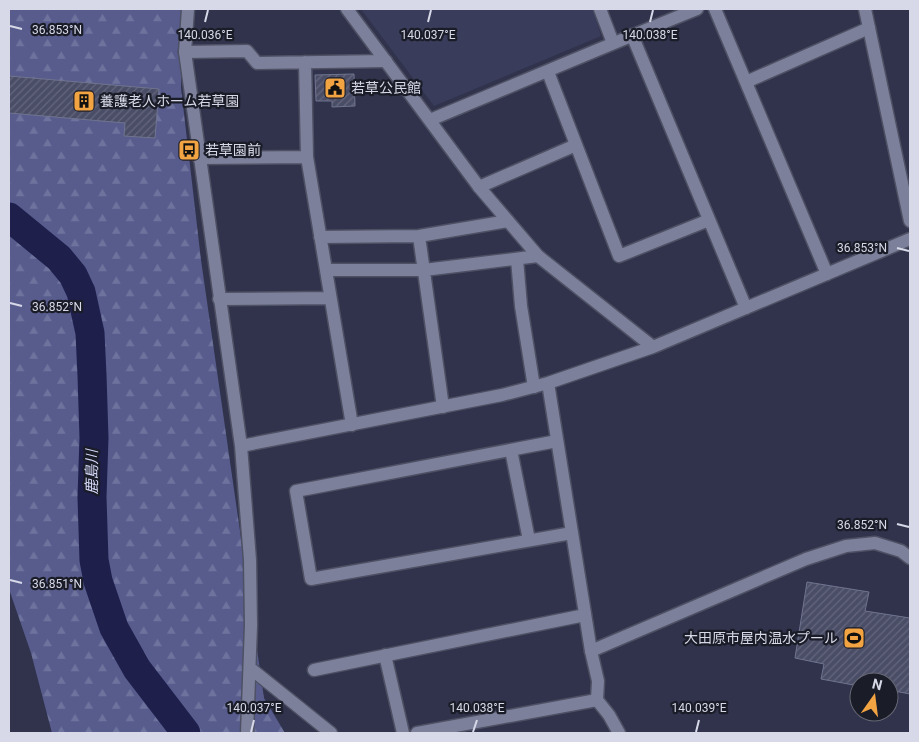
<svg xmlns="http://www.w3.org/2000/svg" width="919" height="742" font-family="Roboto,'Noto Sans JP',sans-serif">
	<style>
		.built { fill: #393c5a }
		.forest { fill: url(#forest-firs) }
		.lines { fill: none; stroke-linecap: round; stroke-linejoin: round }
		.river { stroke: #1e1f4b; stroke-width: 29 }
		.building { fill: url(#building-hatch); stroke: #70748f }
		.street-casing { stroke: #4e5064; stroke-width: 15 }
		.secondary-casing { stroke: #4e5064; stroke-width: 15 }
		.street { stroke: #7c809b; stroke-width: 12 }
		.secondary { stroke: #7c809b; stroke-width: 12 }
		.ticks { fill: none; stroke: #d7d9e8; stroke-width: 2 }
		.labels { text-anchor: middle; stroke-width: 4.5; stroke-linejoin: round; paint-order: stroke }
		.poi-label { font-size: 14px; fill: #d7d9e8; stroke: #1a1c27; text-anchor: start }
		.water-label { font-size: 15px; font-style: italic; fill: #d5daf9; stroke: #1a1c27 }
		.ticks-label { font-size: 12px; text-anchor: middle; fill: #d7d9e8; stroke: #1a1c27; stroke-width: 4.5; stroke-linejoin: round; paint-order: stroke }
	</style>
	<defs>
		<pattern id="forest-firs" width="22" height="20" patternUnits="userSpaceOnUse" patternTransform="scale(1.25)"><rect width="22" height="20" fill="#575c8d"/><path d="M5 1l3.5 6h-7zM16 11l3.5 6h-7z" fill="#6e739d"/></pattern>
		<pattern id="building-hatch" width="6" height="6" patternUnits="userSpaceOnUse" patternTransform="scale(1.25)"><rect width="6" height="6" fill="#4a4d66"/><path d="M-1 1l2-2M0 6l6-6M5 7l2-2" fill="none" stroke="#63667c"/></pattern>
	</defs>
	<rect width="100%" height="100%" fill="#30334b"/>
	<path class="built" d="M361,9H593L601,36L434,106Z"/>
	<path class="forest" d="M9,9H182L181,88L201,260L264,698L285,733H52L31,653L9,589Z"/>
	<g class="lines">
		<path class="river" d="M9,217L59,258L73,275L81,292L90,333L92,375L94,438L92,497L94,560L98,581L114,628L137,669L186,733"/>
	</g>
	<path class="building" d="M354,74L355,106L332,107V101H316L315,75Z
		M9,76L159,89L155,138L124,136L125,123L9,113Z
		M807,582L869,592L865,611L910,618V694L889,690V682H859V686L821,679L824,664L795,658Z"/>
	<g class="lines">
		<g class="street-casing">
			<path id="street" d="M600,9L613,43
				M715,9L827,274
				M632,35L746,308
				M185,52L247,51L257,63L386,61
				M305,62L307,157L352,425
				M548,72L619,256L709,220
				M746,82L869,28
				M199,158L307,157
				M479,187L576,145
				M419,236L443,407
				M320,237L419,236L508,221
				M517,259L521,306L534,387
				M326,270H424L538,256
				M219,299L330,298
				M557,441L296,491L311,579L572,533
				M511,450L529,540
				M591,651L806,559L846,546L875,543L901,551L910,558
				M385,655L403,733
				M314,670L585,615
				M417,733L597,700"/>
		</g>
		<g class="secondary-casing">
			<path id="secondary" d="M188,9L185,52L241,446L250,560L251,625L247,733
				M347,9L479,187L538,256L653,347
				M865,9L910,221
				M430,120C519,83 608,45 697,9
				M548,383L591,651L598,681L597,700L609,715L619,733
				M241,446L502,395L548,383L653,347L910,239
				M250,668L331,733"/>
		</g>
		<use href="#street" class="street"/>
		<use href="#secondary" class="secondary"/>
	</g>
	<path class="ticks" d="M205,22L208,10M428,22L431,10M650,22L653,10M10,26L22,29M897,248L909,251M10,303L22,306M897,524L909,527M10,580L22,583M251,732L254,720M473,732L477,720M696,732L699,720"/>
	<defs>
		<g id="civic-square" transform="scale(1.125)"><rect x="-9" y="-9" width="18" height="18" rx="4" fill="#f3a442" stroke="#1a1c27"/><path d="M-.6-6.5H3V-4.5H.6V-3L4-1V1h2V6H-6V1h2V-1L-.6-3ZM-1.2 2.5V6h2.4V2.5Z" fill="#111"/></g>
		<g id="building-square" transform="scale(1.125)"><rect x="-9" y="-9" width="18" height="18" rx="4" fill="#f3a442" stroke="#1a1c27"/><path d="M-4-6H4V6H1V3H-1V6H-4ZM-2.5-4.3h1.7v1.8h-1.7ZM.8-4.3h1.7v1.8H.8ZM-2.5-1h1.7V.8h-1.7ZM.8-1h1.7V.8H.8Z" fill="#111"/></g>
		<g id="bus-square" transform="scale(1.125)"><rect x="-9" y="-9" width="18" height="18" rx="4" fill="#f3a442" stroke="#1a1c27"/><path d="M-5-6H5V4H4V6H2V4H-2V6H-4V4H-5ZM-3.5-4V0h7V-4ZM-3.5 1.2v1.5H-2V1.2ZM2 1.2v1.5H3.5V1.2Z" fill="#111"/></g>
		<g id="stadium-square" transform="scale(1.125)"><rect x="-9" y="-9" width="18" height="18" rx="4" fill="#f3a442" stroke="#1a1c27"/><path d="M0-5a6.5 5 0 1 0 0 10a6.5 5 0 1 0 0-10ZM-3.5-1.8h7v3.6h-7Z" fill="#111"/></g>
	</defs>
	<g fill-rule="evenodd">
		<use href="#civic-square" x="335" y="88"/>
		<use href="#building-square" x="84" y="101"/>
		<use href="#bus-square" x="189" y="150"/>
		<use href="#stadium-square" x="854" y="638"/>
	</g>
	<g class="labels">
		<g class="poi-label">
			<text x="351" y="93">若草公民館</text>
			<text x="100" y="106">養護老人ホーム若草園</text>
			<text x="205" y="155">若草園前</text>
			<text x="838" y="643" text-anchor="end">大田原市屋内温水プール</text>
		</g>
		<g class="water-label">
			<text transform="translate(92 472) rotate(-90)" y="5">鹿島川</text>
		</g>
	</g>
	<g class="ticks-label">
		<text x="57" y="34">36.853°N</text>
		<text x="205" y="39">140.036°E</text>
		<text x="428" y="39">140.037°E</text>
		<text x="650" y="39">140.038°E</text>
		<text x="862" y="252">36.853°N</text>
		<text x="57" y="311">36.852°N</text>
		<text x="862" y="529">36.852°N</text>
		<text x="57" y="588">36.851°N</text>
		<text x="254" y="712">140.037°E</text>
		<text x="477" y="712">140.038°E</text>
		<text x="699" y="712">140.039°E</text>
	</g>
	<rect width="919" height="742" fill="none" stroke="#d7d9e8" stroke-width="20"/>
	<g transform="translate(874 697) rotate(14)"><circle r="24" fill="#1a1c27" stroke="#666874"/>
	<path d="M0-4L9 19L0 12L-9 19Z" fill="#f3a442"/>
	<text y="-8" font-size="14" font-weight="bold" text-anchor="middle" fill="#d7d9e8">N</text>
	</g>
</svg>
